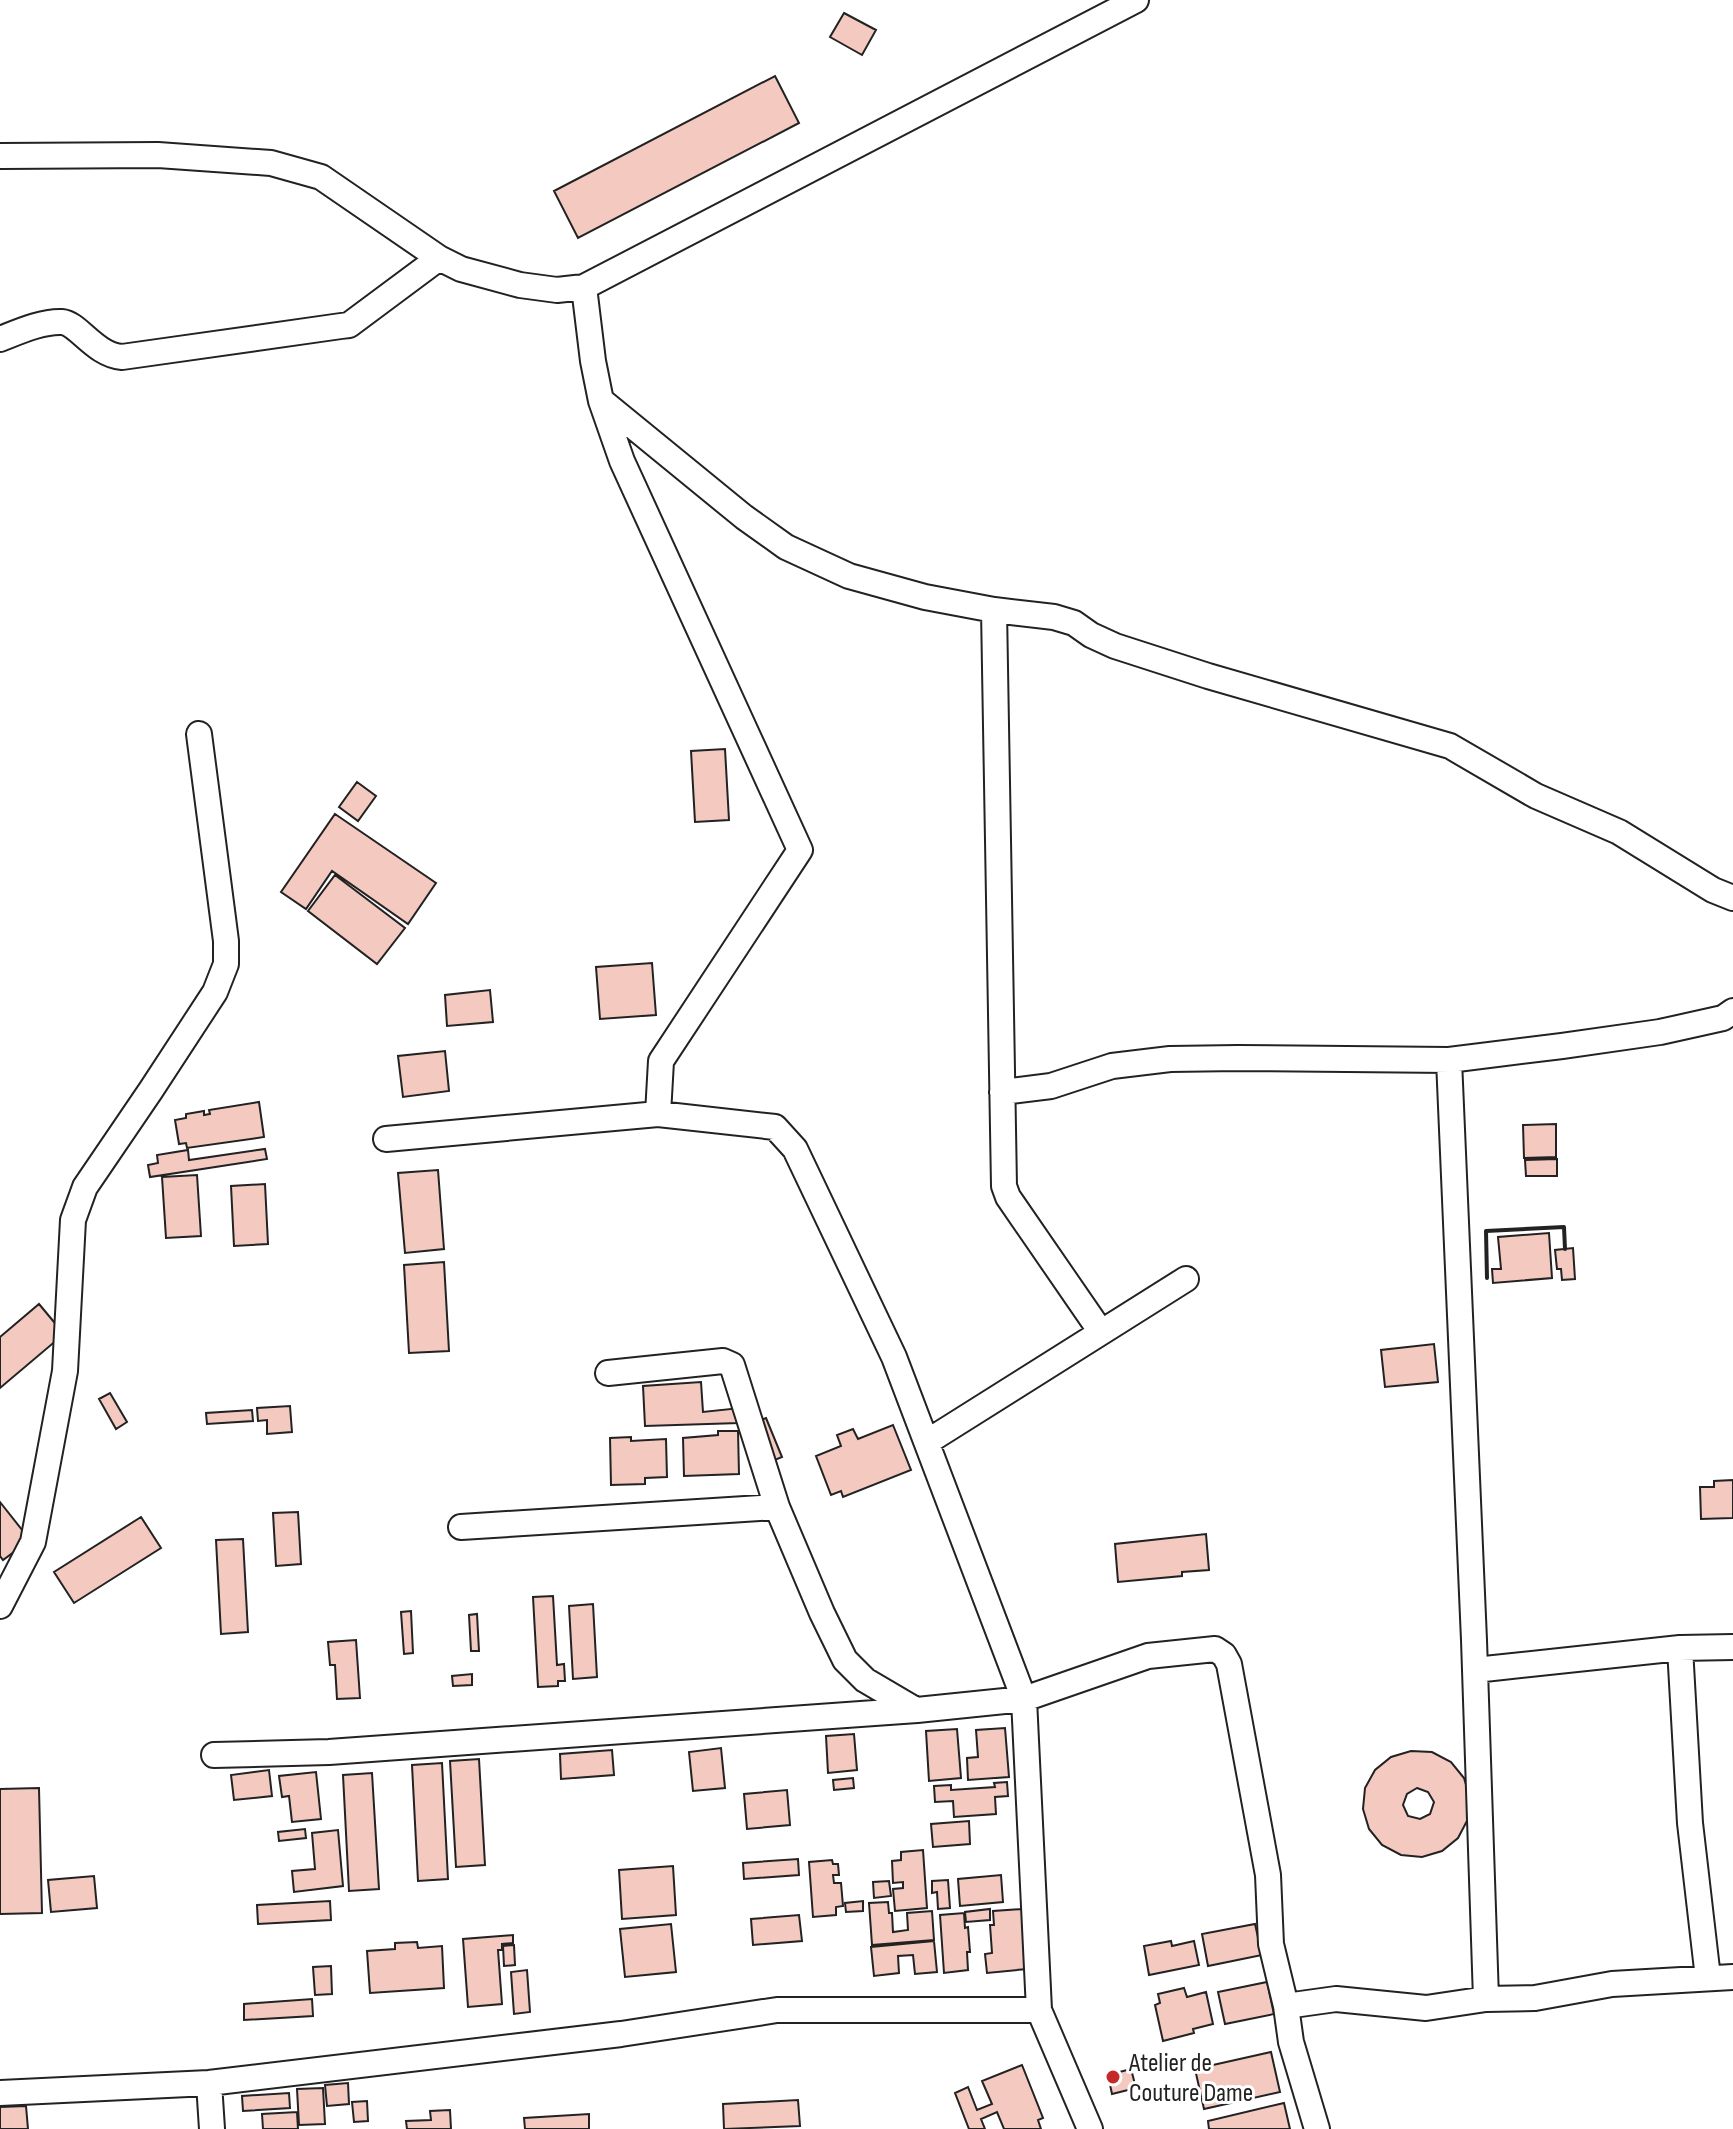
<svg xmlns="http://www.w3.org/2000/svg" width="1733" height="2129" font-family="'Sofia Sans Condensed',sans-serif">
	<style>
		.building { fill: #f3c9c0; stroke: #222; stroke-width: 2; fill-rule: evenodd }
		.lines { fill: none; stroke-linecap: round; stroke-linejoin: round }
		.minor-casing { stroke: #222; stroke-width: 28 }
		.minor { stroke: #fff; stroke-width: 24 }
		.wall { stroke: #222; stroke-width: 4 }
		.poi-dot { fill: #c62828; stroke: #fff; stroke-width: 3 }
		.labels { text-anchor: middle; stroke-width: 6; stroke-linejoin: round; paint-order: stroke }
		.poi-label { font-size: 26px; fill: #222; stroke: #fff; text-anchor: start }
	</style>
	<rect width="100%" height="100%" fill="#fff"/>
	<path class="building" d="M844,13L876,30L862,55L830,37Z
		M775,76L799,123L578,238L554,191Z
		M725,749L729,820L695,822L691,751Z
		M357,782L376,796L358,821L339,807Z
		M335,814L436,883L408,924L332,871L306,909L281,892Z
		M335,875L405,928L377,964L308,911Z
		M652,963L656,1015L600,1019L596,967Z
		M490,990L493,1022L447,1026L445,995Z
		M445,1051L449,1091L403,1097L398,1056Z
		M259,1102L264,1137L187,1148L186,1143L179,1144L175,1120L186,1118V1114L204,1111V1115L210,1114L209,1110Z
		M1556,1124V1157L1524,1158L1523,1125Z
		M265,1149L267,1159L150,1177L148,1165L158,1163L157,1155L188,1150L189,1160Z
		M1557,1159V1176H1526L1525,1160Z
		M438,1170L444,1249L405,1253L398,1173Z
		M197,1175L201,1236L166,1238L162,1177Z
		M265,1184L268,1244L234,1246L231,1186Z
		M1549,1233L1552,1278L1493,1283L1492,1269H1501L1498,1237Z
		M1573,1248L1575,1279L1562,1280L1561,1269H1557L1555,1250Z
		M444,1262L449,1351L409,1353L404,1265Z
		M39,1304L64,1334L0,1388V1337Z
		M1434,1344L1438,1382L1385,1387L1381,1350Z
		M701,1382L703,1412L740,1408L739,1423L645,1426L643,1386Z
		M110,1393L127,1422L116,1429L99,1399Z
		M290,1406L292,1432L267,1434V1420L258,1421L257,1408Z
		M252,1410L253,1421L207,1424L206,1413Z
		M766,1418L782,1457L770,1462L754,1423Z
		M893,1425L911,1470L843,1497L841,1491L831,1495L816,1456L841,1446L837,1435L853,1429L858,1439Z
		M718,1431H738L739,1474L684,1476L683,1438L718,1435Z
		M631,1437V1441L666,1439L667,1477L645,1478V1484L611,1485L610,1438Z
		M1733,1480V1518L1701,1519L1700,1487H1714V1481Z
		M0,1502L30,1540L3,1560L0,1556Z
		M298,1512L301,1564L276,1566L273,1513Z
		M141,1517L161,1548L74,1603L54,1572Z
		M1206,1534L1209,1570L1182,1572V1576L1118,1582L1115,1544Z
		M243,1539L248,1632L221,1634L216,1540Z
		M553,1596L557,1665L564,1664L565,1681H558V1686L538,1687L533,1597Z
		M593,1604L597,1677L573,1679L569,1606Z
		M411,1611L413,1653L404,1654L401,1612Z
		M477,1614L479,1651H471L469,1615Z
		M356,1640L360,1698L337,1699L335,1665H330L328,1642Z
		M472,1674V1685L453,1686L452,1676Z
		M1005,1728L1009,1777L968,1780L967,1758L978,1757L976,1730Z
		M957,1729L961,1778L929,1781L926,1731Z
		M854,1734L857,1770L828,1773L826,1736Z
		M721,1748L725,1788L693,1791L689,1752Z
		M612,1750L614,1775L561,1779L560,1754Z
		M1411,1751L1432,1752L1451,1762L1464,1778L1470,1798L1468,1819L1458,1838L1442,1851L1422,1857L1401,1855L1382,1845L1369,1829L1363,1809L1365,1788L1375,1770L1391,1757ZM1417,1788L1428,1792L1434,1802L1430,1814L1420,1819L1408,1816L1403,1805L1407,1794Z
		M479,1759L485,1865L456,1867L450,1761Z
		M442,1763L448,1879L418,1881L412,1765Z
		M269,1770L272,1796L234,1800L231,1775Z
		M316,1772L321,1819L292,1822L289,1796L282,1797L279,1776Z
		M372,1773L379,1889L349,1891L343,1775Z
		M853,1778L854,1788L834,1790L833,1780Z
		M1007,1782L1008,1796L995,1797L996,1814L954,1817L953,1801L935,1802L934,1786L951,1785V1790L995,1787L994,1783Z
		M39,1788L42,1913L0,1914V1789Z
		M787,1790L790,1825L747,1829L744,1794Z
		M969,1821L970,1844L933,1847L931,1824Z
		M305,1829L306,1838L279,1841L278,1832Z
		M338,1830L343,1886L294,1892L292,1871L315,1869L312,1833Z
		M923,1850L927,1908L895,1911L893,1889L903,1888V1882L893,1883L892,1861L901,1860V1852Z
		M798,1859L799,1875L744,1879L743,1863Z
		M832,1860L833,1864H838L839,1875H833L834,1883H841L843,1906L836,1907V1915L813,1917L809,1862Z
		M673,1866L676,1915L622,1919L619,1870Z
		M1001,1875L1003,1902L960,1906L958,1879Z
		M94,1876L97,1908L51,1912L48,1880Z
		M948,1880L950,1908L938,1909L937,1892L932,1893V1881Z
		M889,1881L891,1896L874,1898L873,1882Z
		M330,1901L331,1920L258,1924L257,1905Z
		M863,1901V1911L846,1912L845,1903Z
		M888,1902L889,1913H892L893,1932L908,1930L907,1913L932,1911L934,1940L872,1945L869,1903Z
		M990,1909V1920L966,1922L965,1912Z
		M1022,1909L1027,1969L987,1973L985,1954L992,1953L990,1925H994L993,1911Z
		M964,1913L965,1928L968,1927L970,1952H967L968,1970L944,1973L940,1915Z
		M799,1915L802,1941L753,1945L751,1919Z
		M671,1924L676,1972L625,1977L620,1929Z
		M1255,1924L1262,1955L1208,1966L1202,1934Z
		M513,1935V1943L502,1944V1950H498L502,2004L468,2007L463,1939Z
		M934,1941L937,1972L915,1974L913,1955L898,1956L899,1973L874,1976L871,1947Z
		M1171,1941L1172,1946L1194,1941L1199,1965L1149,1975L1144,1946Z
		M417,1942L418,1948L442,1946L444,1988L370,1993L367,1951L395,1949V1943Z
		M514,1945L515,1965L504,1966L503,1946Z
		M331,1966L332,1994L315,1995L313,1967Z
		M527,1970L530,2012L514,2014L511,1972Z
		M1267,1982L1274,2014L1225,2024L1218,1992Z
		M1184,1988L1187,1997L1206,1992L1213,2024L1193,2029L1194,2033L1163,2041L1155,2005L1160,2003L1158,1994Z
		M312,1999L313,2016L244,2020V2004Z
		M1271,2052L1280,2092L1204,2109L1195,2069Z
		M1022,2065L1043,2118L1038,2120L1041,2129H1004L997,2112L981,2119L985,2129H969L955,2093L968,2087L977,2110L992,2104L982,2081Z
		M1131,2069L1136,2088L1112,2094L1108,2075Z
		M348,2083L349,2104L327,2106L325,2085Z
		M323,2088L325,2124L299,2125L297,2089Z
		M289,2093L290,2108L243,2111L242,2096Z
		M798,2100L800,2126L724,2129L723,2104Z
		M367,2101L368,2121L354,2122L352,2102Z
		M1284,2103L1290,2129H1209L1208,2121Z
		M26,2106L28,2129H0V2107Z
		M450,2110L451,2129H407L406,2121L431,2120L430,2111Z
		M297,2112L298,2129H263L262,2114Z
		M589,2114V2129H525L524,2118Z"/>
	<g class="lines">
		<g class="minor-casing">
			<path id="minor" d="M0,156L158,155L271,163L321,177L439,258L461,269L520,285L557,290L584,287
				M0,339C18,332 42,321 62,322C78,323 95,355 122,357L341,326L349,325L439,258
				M602,401L744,517L786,547L849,576L925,597L994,610L1054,617L1074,623L1091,635L1115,646L1208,676L1450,746L1536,796L1619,832L1713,890L1733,898
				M994,610L1004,1186L1008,1197L1101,1332
				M1449,1060L1474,1640L1486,1999
				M1002,1092L1051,1086L1112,1066L1170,1059L1238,1058L1449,1060L1562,1046L1660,1032L1723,1018L1733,1011
				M386,1139L658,1114
				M608,1373L723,1361L732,1365L777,1507L822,1613L845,1660L865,1680L916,1710
				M927,1442L1186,1279
				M461,1527L777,1507
				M0,1606L33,1542L65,1371L73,1220L85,1187L151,1090L215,992L226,964V941L199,734
				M1680,1648L1690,1823L1708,1978
				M1475,1670L1680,1648L1733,1647
				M214,1755L329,1752L917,1710L1024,1699L1148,1656L1215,1649L1224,1655L1229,1664L1268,1875L1271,1944L1286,2006
				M209,2083L212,2129
				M0,2093L209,2083L621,2034L777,2010H1039
				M1090,2129L1039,2010L1024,1699L894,1357L795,1149L775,1127L658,1114L661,1061L800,850L622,461L601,401L593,361L584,287L1136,0
				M1317,2129L1291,2042L1286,2006L1336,1999L1426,2008L1486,1999L1535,1998L1612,1984L1733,1977"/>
		</g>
		<use href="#minor" class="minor"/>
		<path class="wall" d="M1487,1278L1486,1231L1564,1227L1565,1249"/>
	</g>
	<circle class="poi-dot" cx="1113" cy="2077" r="8"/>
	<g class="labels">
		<g class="poi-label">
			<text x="1129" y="2071">Atelier de<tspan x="1129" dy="30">Couture Dame</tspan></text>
		</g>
	</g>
</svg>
